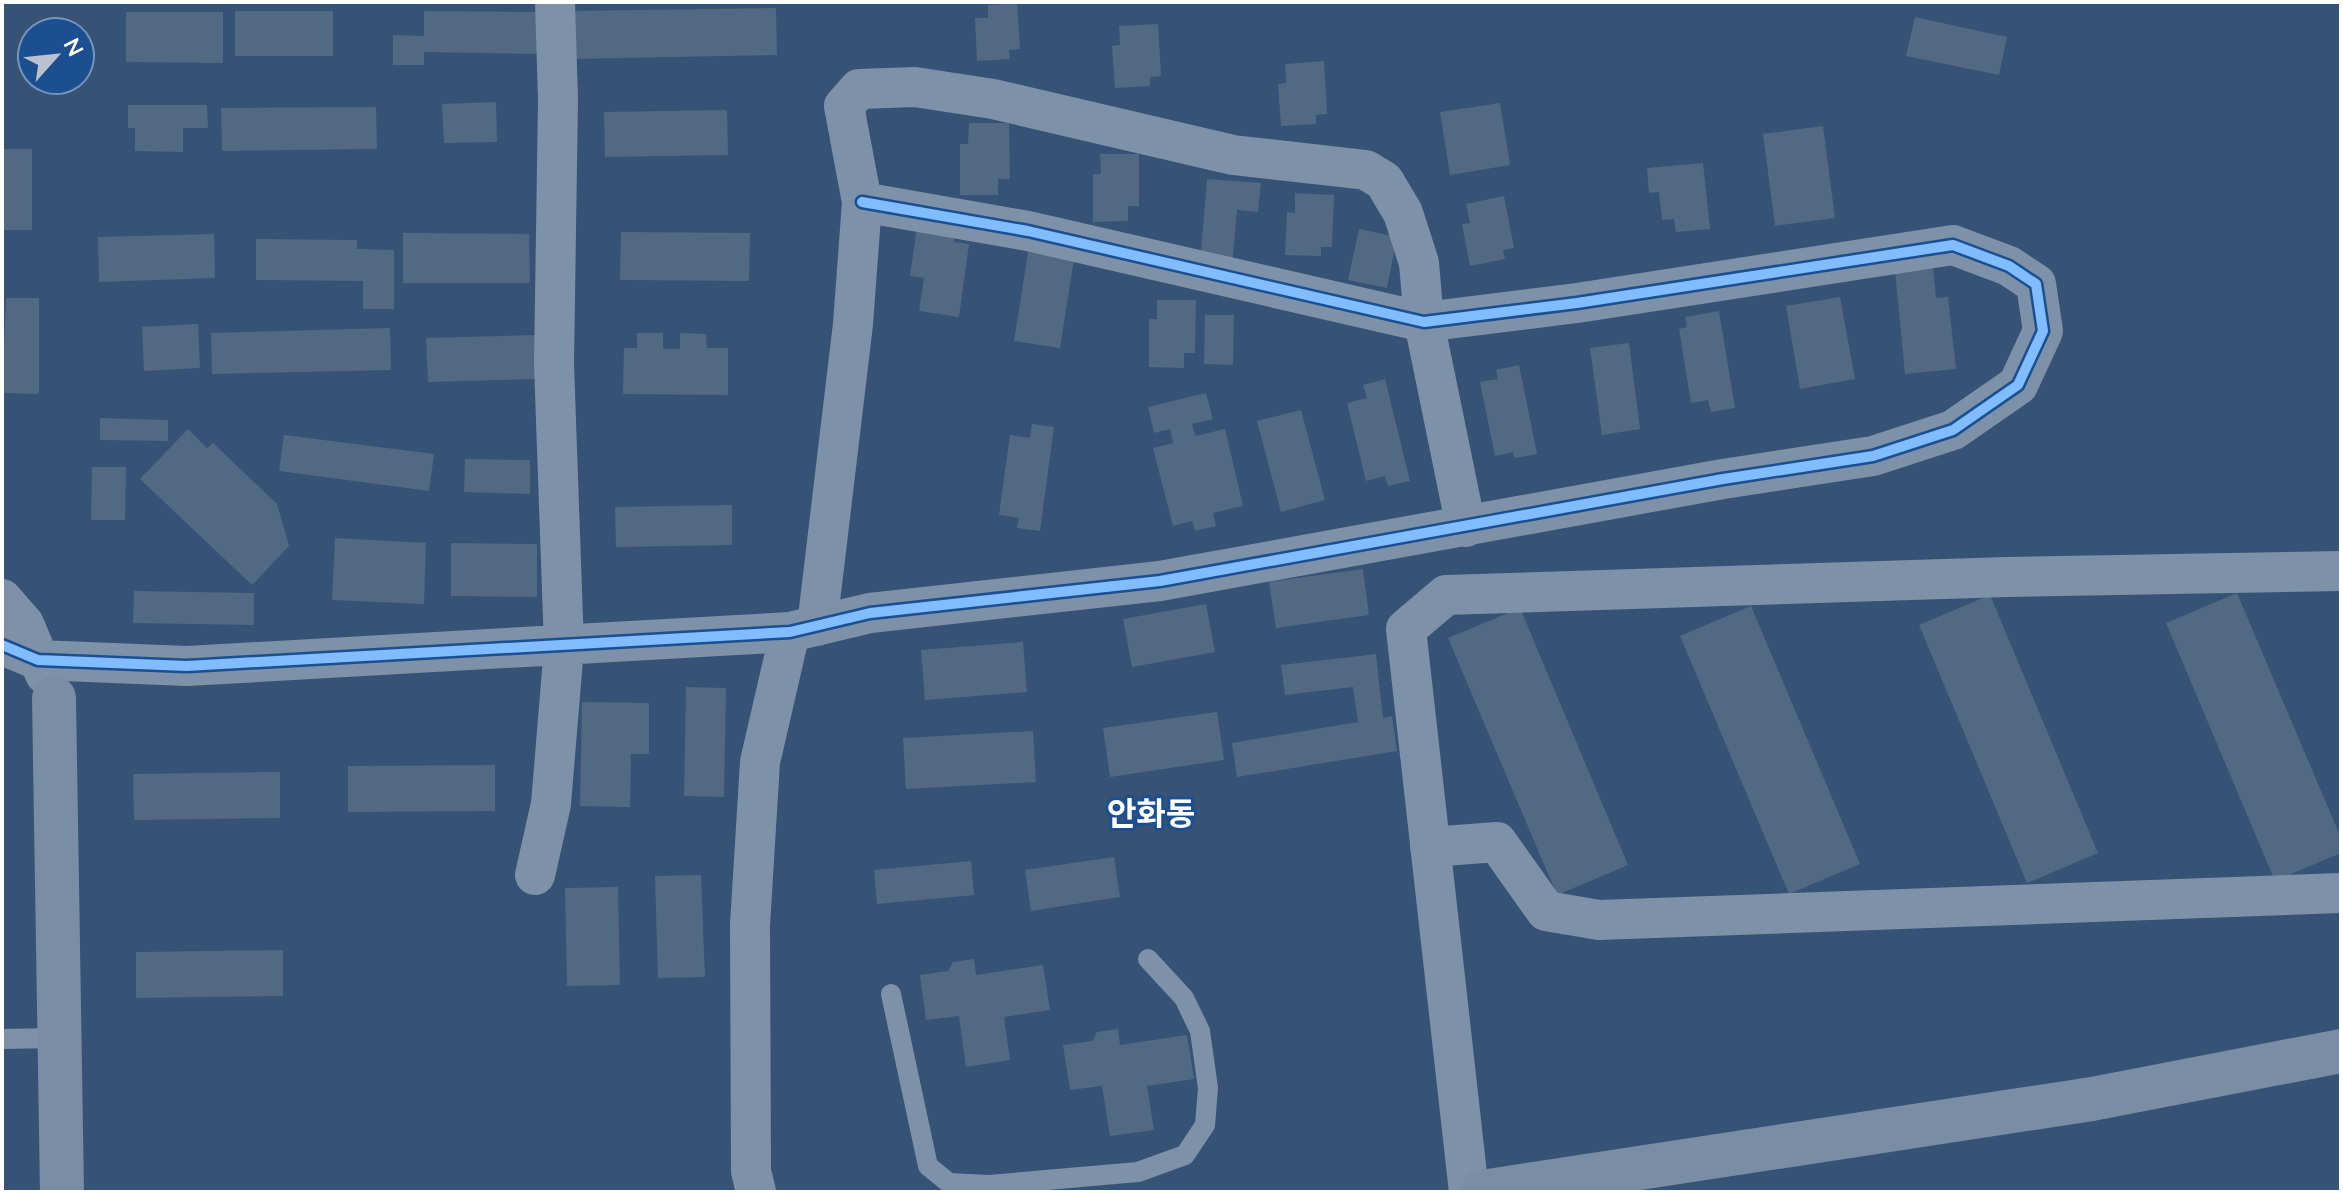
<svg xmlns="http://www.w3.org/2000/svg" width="2343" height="1194" font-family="Mulish,'Noto Sans KR',sans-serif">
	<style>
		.building { fill: #526984 }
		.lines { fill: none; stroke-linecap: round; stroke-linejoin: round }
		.lane { stroke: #7d92a8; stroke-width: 20 }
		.street { stroke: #7d92a8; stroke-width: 40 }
		.secondary { stroke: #798da4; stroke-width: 44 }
		.cycleway-casing { stroke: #1b4f8f; stroke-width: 15 }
		.cycleway { stroke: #80bcff; stroke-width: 10 }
		.labels { text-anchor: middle; stroke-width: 6; stroke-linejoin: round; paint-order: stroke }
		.quarter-label { font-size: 32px; font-weight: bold; fill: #fff; stroke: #1b4f8f }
	</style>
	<rect width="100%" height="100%" fill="#365274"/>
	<path class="building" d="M1017,3L1020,49L1009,50L1010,59L977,61L975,18H988V5Z
		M776,8L777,55L568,59L567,11Z
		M235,11H333V56H235Z
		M424,11L542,12V54L424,52V65H393V35L424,36Z
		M126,12H223V63L126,62Z
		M1915,17L2007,37L1999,75L1906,56Z
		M1158,24L1161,76L1150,77V86L1115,88L1112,46L1120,45L1119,26Z
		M1324,61L1327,114L1316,115V124L1281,126L1278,84L1286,83L1285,64Z
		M496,102L497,142L444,143L442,104Z
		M1500,103L1510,165L1450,175L1440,112Z
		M128,105H207L208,128H183V152L135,151V128H128Z
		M376,107L377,149L222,151L221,108Z
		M727,110L728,155L605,157L604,112Z
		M969,123H1009L1010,179H998V195H960V144H968Z
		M1823,126L1835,218L1775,226L1763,134Z
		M2,149H32V230H2Z
		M1100,154H1139V206H1128V221L1093,222V174H1101Z
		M1703,163L1710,229L1676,232L1674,219L1662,220L1659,192L1649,193L1647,168Z
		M1207,179L1261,183L1258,212L1237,210L1232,265L1200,262Z
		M1295,193L1334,195L1332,247H1321V256L1285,255L1287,212L1295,213Z
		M1504,196L1514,248L1503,250L1505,259L1470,266L1462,224L1470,223L1466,204Z
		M917,226L955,231L954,242L969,244L959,317L919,311L924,278L910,276Z
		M1359,229L1397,237L1387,288L1348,280Z
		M621,232L750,233L749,281L620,280Z
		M403,233L529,234L530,283H403Z
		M214,234L215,278L99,282L98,237Z
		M256,239L357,240V249L394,250V309H363V281L256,280Z
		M1029,246L1075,253L1060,348L1014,341Z
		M1933,267L1936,298L1948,297L1956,369L1905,374L1895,271Z
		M1840,297L1855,379L1800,389L1786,306Z
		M6,298H39V394L2,393Z
		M1157,300H1196L1195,353H1184V368L1149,367V319H1157Z
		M1719,311L1735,408L1711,412L1708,400L1691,403L1679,329L1687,327L1685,317Z
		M1205,315H1234L1233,365L1204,364Z
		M198,324L200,368L144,371L142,327Z
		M390,328L391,370L212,374L211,333Z
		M637,333H663V349H680V333L706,334L707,348H728V395L623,394L624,348H637Z
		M535,335L536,379L428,382L426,338Z
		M1629,343L1640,429L1602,435L1590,348Z
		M1519,365L1537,454L1514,458L1513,452L1495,456L1480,382L1498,379L1496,370Z
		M1385,379L1410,481L1388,486L1385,476L1366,481L1347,403L1367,398L1363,385Z
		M1206,393L1213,419L1192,424L1195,436L1225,429L1243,506L1213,513L1216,526L1195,531L1192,521L1173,526L1153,448L1173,443L1170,429L1154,433L1148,407Z
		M1301,410L1325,500L1281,512L1257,421Z
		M100,418L168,420V441L100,440Z
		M1032,424L1054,427L1040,531L1017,528L1019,518L999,515L1010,435L1030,438Z
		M188,429L207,448L213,443L277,504L289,546L252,585L140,479Z
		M284,435L434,454L429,491L279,471Z
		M465,459L530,460V494L464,492Z
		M92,467H126L125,520H91Z
		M732,505V545L616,547L615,507Z
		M335,538L426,543L424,604L332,600Z
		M451,543L537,544V597L451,596Z
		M1363,569L1369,615L1276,628L1269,582Z
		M134,591L254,593V625L133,623Z
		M2237,593L2341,838V853L2275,881L2166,623Z
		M1990,595L2098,853L2027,883L1919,625Z
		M1206,604L1215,652L1132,667L1123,619Z
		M1751,606L1860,864L1789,894L1680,636Z
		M1520,608L1628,865L1557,895L1448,638Z
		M1023,642L1027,692L925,700L921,650Z
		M1376,654L1383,718L1392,716L1397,751L1237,777L1232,743L1358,722L1353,687L1285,695L1281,665Z
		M686,687L726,688L724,797L684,796Z
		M582,702L649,703V754H631L630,807L580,806Z
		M1217,712L1224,760L1110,777L1103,728Z
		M1033,731L1036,782L906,789L903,738Z
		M495,765V811L348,812V766Z
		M280,772V818L134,820L133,774Z
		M1114,857L1120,897L1031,911L1025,870Z
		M971,861L974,895L877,904L874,870Z
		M701,875L705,977L658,978L655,876Z
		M618,887L620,985L567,986L565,888Z
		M283,950V996L136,998V952Z
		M974,959L976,975L1043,965L1050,1010L1004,1017L1010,1060L966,1067L959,1016L926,1020L920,975L948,971L953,962Z
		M1118,1029L1120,1045L1187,1035L1194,1079L1147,1086L1154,1130L1110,1136L1102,1086L1070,1090L1063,1045L1093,1041L1097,1032Z"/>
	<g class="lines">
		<path class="lane" d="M891,994L928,1166L949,1183L989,1185L1138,1172L1185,1155L1205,1125L1208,1088L1200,1031L1184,998L1148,959
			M2,1039L58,1038"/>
		<path class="street" d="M2,599L24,624L45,674
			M817,626L853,324L862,202L844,106L859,89L915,87L993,99L1233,155L1366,170L1384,181L1403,213L1419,263L1424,322L1466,527
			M2,645L38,660L187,666L790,632L870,613L1160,581L1723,479L1873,456L1953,430L2018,385L2043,331L2036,284L2009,266L1953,245L1577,303L1424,322L1028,231L862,202
			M1430,847L1497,842L1546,911L1599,920L2341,893
			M535,875L551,804L564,647L554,364L558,99L555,2
			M756,1192L751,1171L750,925L760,762L790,632
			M1469,1192L1406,629L1446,595L2007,577L2341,571"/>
		<path class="secondary" d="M54,698L62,1192
			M1482,1192L2092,1099L2341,1051"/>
		<g class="cycleway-casing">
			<path id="cycleway" d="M2,645L38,660L187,666L790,632L870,613L1160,581L1723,479L1873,456L1953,430L2018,385L2043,331L2036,284L2009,266L1953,245L1577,303L1424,322L1028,231L862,202"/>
		</g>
		<use href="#cycleway" class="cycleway"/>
	</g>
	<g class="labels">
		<g class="quarter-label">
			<text x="1151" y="825">안화동</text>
		</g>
	</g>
	<rect width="2343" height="1194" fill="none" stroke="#ffffff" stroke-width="8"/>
	<g transform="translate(56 56) rotate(63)"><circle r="38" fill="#1b4f8f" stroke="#7695bc" stroke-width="2"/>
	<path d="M0-6L14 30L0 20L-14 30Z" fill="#b9c2ce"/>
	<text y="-12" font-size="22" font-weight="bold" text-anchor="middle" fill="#ffffff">N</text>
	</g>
</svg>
